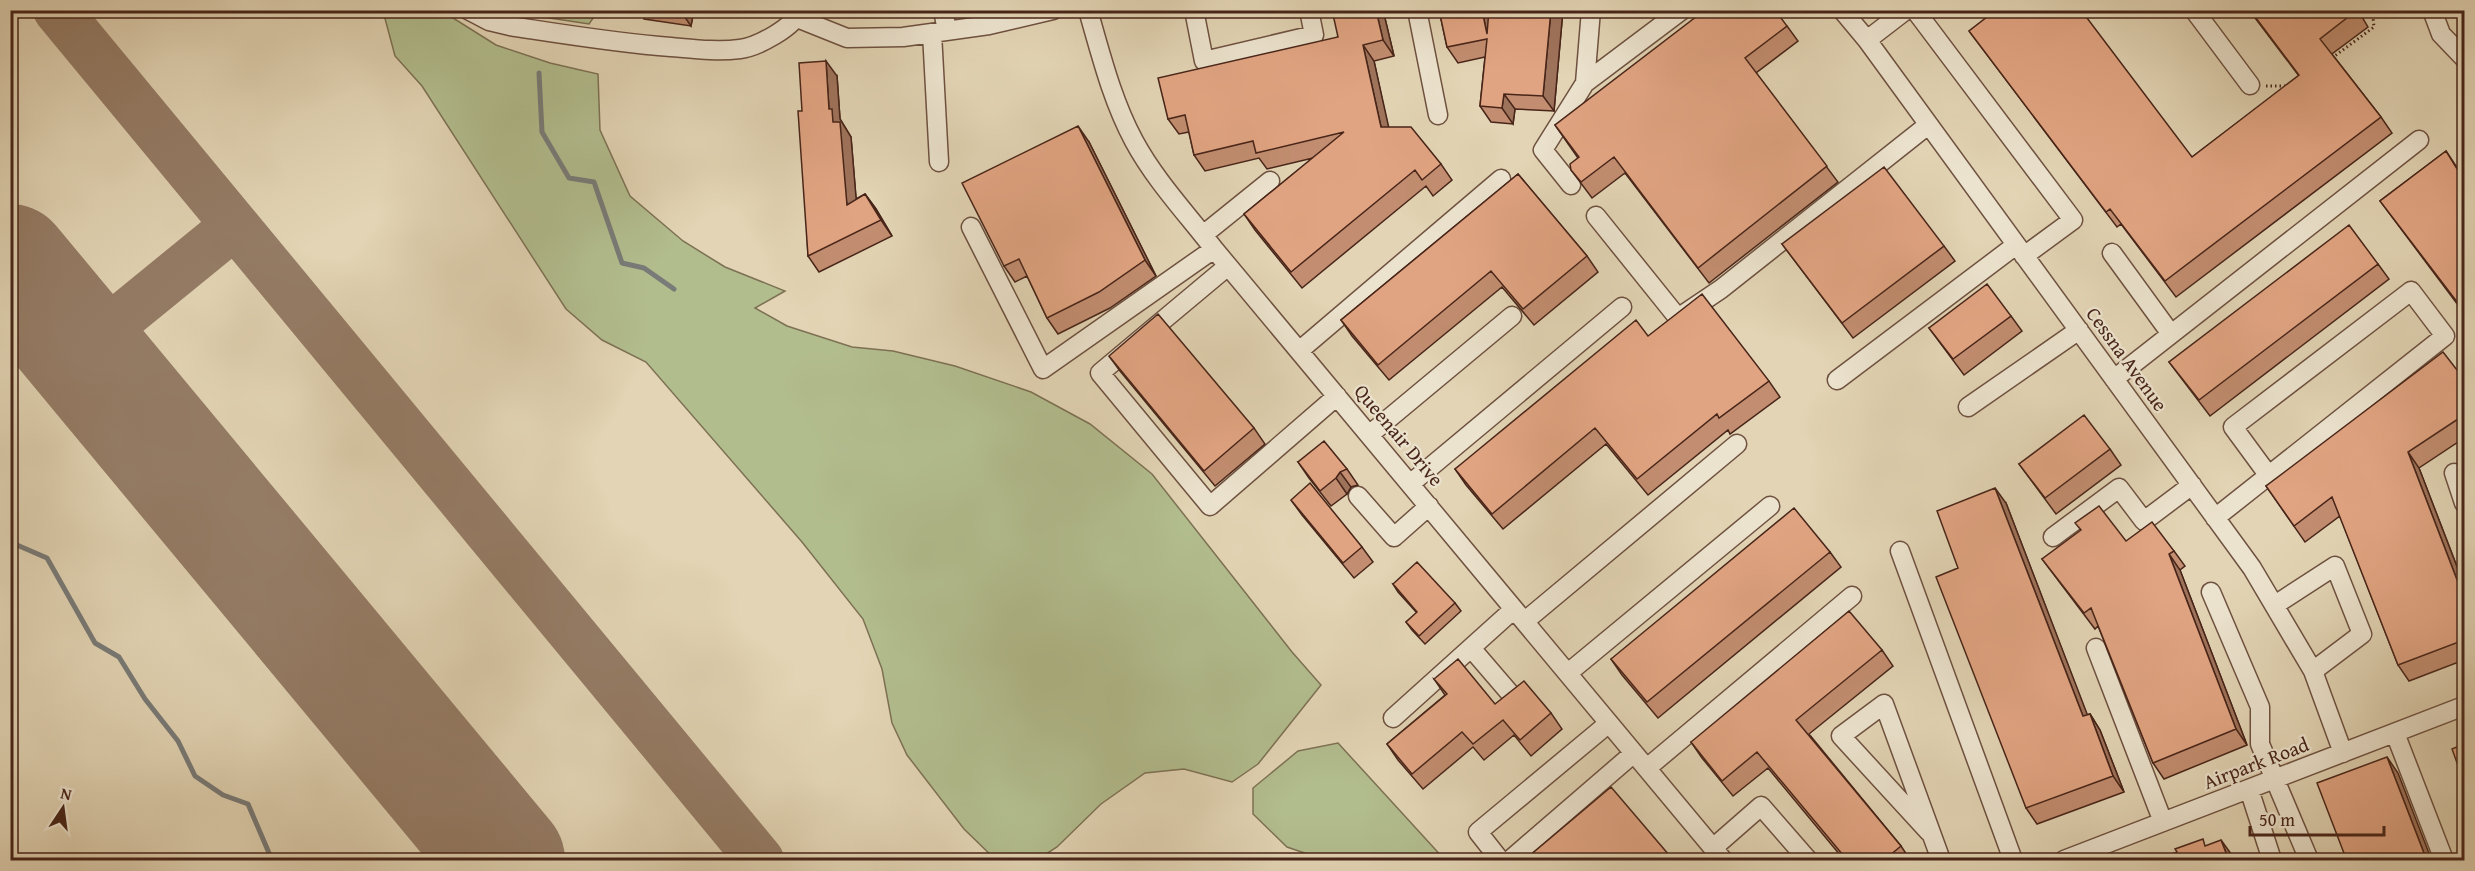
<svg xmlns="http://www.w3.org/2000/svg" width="2475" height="871" font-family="'Gentium Book Plus',serif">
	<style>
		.green { fill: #b2bd8e; stroke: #7d7154; stroke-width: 1.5 }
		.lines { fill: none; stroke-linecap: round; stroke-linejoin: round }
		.stream { stroke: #797b78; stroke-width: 5 }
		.taxiway { stroke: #957c66; stroke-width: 48 }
		.runway { stroke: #957c66; stroke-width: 120 }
		.minor-casing { stroke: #6e5140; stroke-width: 21 }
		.path { stroke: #482519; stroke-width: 3; stroke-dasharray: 1.5 3; stroke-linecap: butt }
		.minor { stroke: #ece3ce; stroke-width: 18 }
		.wall { fill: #c28d70; stroke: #482519; stroke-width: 1.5 }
		.shaded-wall { fill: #9e735b; stroke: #482519; stroke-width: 1.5 }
		.building { fill: #e1a482; stroke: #482519; stroke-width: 1.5 }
		.labels { text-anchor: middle; stroke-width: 4.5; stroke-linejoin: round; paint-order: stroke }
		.street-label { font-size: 20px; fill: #482519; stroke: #ece3ce }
	</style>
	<rect width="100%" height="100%" fill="#e2d4b4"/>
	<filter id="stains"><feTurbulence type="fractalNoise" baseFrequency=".00333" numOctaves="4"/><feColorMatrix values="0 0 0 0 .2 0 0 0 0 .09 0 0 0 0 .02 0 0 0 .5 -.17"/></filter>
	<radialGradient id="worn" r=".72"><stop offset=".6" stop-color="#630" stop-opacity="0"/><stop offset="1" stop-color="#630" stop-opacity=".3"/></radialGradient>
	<path class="green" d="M383,11H442L496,45L550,63L598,74L600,130L630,196L683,241L725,267L785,291L755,308L787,326L852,347L893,351L955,366L1031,392L1090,424L1152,474L1292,652L1321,685L1258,764L1232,782L1184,769L1145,773L1101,804L1057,847L1037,860H996L964,829L907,755L892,723L882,669L863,619L802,542L646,362L602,340L566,309L422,86L395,56Z
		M529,11V10L598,11L589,24L530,15Z
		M1338,743L1445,860H1325L1287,847L1253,814V788L1298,751Z"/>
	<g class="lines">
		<path class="stream" d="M539,73L542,132L569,178L594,182L622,263L644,268L674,289
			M10,542L47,558L95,643L119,657L145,699L178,741L195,776L223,795L248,804L272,860"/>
		<path class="taxiway" d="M57,10L760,860
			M82,350L234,226"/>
		<path class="runway" d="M10,264L505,860"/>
		<g class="minor-casing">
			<path id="minor" d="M468,10L489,21L510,26C563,34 617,43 671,47C694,49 717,52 740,49C757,47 795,27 800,10
				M943,10L947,31
				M1088,10C1101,55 1112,100 1134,141C1155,180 1187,214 1214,249L1723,860
				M1194,10L1204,61L1314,35L1309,10
				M1417,10L1438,115
				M1591,10L1585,83L1682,10
				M1842,10L1867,40L2252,568L2313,671L2343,753
				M1915,10L2073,220L2024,256
				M2194,10L2250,85
				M2432,10L2441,34L2464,58
				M797,18L847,38L903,37L989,25L1053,10
				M932,33L939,162
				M1867,40L1906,10
				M1571,185L1543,150L1585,83
				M1596,216L1678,318L1721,289L1928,125
				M971,227L1043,369L1214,249
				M1203,235L1270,181
				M2112,253L2171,334
				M1228,266L1100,373L1210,506L1337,396
				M1299,351L1501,179
				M2114,379L2419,140
				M1837,380L2016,245
				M1968,407L2079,330
				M1369,435L1512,316
				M2454,473L2464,503
				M1410,484L1622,307
				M1358,496L1394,537L1429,506
				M2215,518L2445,336L2411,291L2233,427L2269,476
				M2053,537L2119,488L2144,521L2192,485
				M1900,551L2013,860
				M2211,592L2260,707V744L2309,860
				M2275,605L2335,566L2362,634L2313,671
				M1525,621L1737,444
				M1471,648L1514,698
				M2096,648L2163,822
				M1568,673L1770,506
				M1393,718L1514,609
				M2395,733L2444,860
				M1647,768L1852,596
				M2249,789L2272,860
				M1929,832L1841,736L1884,704L1941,860
				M1713,848L1761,806L1808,860
				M1500,860L1478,832L1609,723
				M1510,860L1634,753
				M2064,860L2464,706"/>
		</g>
		<path class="path" d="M2332,58L2374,27L2373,18L2368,10
			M2266,86H2289"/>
		<use href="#minor" class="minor"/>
	</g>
	<path class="wall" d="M638,10H694L691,26L644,19Z
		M1383,10L1394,56L1374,61L1388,127L1441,164L1452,180L1433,196L1426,186L1302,288L1255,230L1244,214L1313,158L1267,169L1259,158L1205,171L1194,155L1189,132L1179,134L1168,119L1338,37Z
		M1439,10H1489V12V10H1563L1554,111L1515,109L1513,124L1491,122L1480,106L1485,57L1458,63L1447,47Z
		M2249,10H2358L2368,27L2332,54L2381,117L2392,133L2176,297L2121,224L2117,227L1969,31L2192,157L2299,76Z
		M1787,26L1798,41L1756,73L1838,182L1709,283L1625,173L1592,198L1571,170L1578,158L1555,125Z
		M837,76L840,119L851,137L856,199L865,194L876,209L892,236L819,272L808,256L802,111Z
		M1089,142L1156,276L1110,308L1058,334L1047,318L1027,276L1015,282L1004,266Z
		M2446,151L2464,178V313L2380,201Z
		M1518,174L1587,256L1598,272L1534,325L1502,287L1389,380L1352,336L1341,320Z
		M1782,244L1944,246L1955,261L1853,338Z
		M2378,264L2389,279L2210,416L2169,362Z
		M2011,316L2022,331L1964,375L1929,328Z
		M1648,336L1769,381L1780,397L1730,434L1728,430L1648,495L1606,444L1503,529L1466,485L1455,469Z
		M1109,356L1254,428L1265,444L1215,486L1120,371Z
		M2464,379V438L2419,468L2464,585V660L2409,681L2398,665L2340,516L2305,542L2266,486Z
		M2110,449L2121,465L2056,514L2019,464Z
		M1298,462L1347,469L1358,485L1351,487L1347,494L1331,506L1309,478Z
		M1291,500L1362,547L1373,562L1354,578L1302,515Z
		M2006,503L2087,715L2090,714L2100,730L2124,792L2037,824L2026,808L1958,568Z
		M2126,541L2174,551L2185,566L2180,570L2247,745L2164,779L2153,763L2098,626L2095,629L2042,559Z
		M1830,552L1841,567L1658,718L1622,675L1611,659Z
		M1393,584L1455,603L1461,611L1425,644L1412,630L1406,622L1417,613L1398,592Z
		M1882,650L1893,666L1809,734L1901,846L1911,861H1845L1768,768L1733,796L1702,758L1691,742Z
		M1434,679L1495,704L1551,713L1562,729L1531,756L1514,735L1484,760L1473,747L1423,789L1398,760L1387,744L1445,695Z
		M1669,855L1672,861H1523Z"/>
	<path class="shaded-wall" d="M680,10H694L691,26Z
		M1376,10H1383L1394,56L1383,40Z
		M1482,10H1489L1498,49L1487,34Z
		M1551,10H1563L1554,111L1543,96Z
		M1363,45L1374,61L1392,142L1381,127Z
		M826,61L837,76L840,119L851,137L858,221L847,205L833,122L829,109Z
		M1504,94L1515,109L1513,124L1502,108Z
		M1078,126L1089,142L1156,276L1145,260Z
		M865,194L876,209L892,236L881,220Z
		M2408,452L2419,468L2464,585V598Z
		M1340,472L1351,487L1347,494L1336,478Z
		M1995,488L2006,503L2094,732L2083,716Z
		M2169,554L2180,570L2247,745L2236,729Z
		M2090,714L2100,730L2124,792L2113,776Z
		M2387,757L2398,773L2432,861H2427Z
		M2221,840L2232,855L2234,861H2229L2228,858Z"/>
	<path class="building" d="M1332,10H1376L1383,40L1363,45L1381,127H1411L1441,164L1422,180L1415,170L1291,272L1244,214L1344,132L1256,153L1253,141L1194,155L1185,115L1168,119L1158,78L1338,37Z
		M1439,10H1482L1487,34L1489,10H1551L1543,96L1504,94L1502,108L1480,106L1487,39L1447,47Z
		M1705,10H1775L1787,26L1745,58L1827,166L1698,268L1614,157L1581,182L1571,170L1570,164L1579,157L1555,125Z
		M1996,10H2081L2192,157L2299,75L2250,10H2357L2320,39L2381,117L2165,281L2110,209L2106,212L1969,31Z
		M826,61L829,109H832L833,122H840L847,205L865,194L881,220L808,256L798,111H802L799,63Z
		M1078,126L1145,260L1099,292L1047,318L1019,259L1004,266L962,183Z
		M2446,151L2464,180V311L2380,201Z
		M1884,167L1944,246L1842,323L1782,244Z
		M1518,174L1587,256L1523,309L1491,271L1378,365L1341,320Z
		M2349,225L2378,264L2199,400L2169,362Z
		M1987,284L2011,316L1953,359L1929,328Z
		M1702,294L1769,381L1719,418L1717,414L1637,479L1595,428L1492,514L1455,469L1636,320L1648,336Z
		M1158,314L1254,428L1204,471L1109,356Z
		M2443,352L2464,379V422L2460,426L2458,419L2408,452L2464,598V640L2398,665L2332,497L2294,526L2266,486Z
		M2084,415L2110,449L2045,498L2019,464Z
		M2464,428V438L2461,429Z
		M1324,441L1347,469L1340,472L1336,478L1320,491L1298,462Z
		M1310,483L1362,547L1343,563L1291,500Z
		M1995,488L2083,716L2090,714L2113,776L2026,808L1936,577L1958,568L1937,511Z
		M2099,506L2126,541L2152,522L2174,551L2169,554L2236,729L2153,763L2091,608L2084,613L2042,559L2081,530L2075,523Z
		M1794,508L1830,552L1647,702L1611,659Z
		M1417,562L1455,603L1419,636L1406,622L1417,612L1393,584Z
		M1849,611L1882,650L1796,720L1901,846L1883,861H1848L1757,752L1722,781L1691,742Z
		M1458,659L1495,704L1524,681L1551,713L1520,740L1503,720L1473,744L1462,732L1412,774L1387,744L1447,694L1434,679Z
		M2464,744V782L2452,749Z
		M2387,757L2427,861H2347L2317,783Z
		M1611,787L1669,855L1662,861H1523Z
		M2203,839L2205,846L2221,840L2228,858L2225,859V861H2155L2177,852L2175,849Z"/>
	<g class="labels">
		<g class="street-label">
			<text transform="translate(2127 359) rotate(54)" y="7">Cessna Avenue</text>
			<text transform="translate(1399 435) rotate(50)" y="7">Queenair Drive</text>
			<text transform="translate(2256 763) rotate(-21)" y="7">Airpark Road</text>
		</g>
	</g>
	<rect width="2475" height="871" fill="none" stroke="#e2d4b4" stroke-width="36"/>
	<rect x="12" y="12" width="2451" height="847" fill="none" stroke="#482519" stroke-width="3"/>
	<rect x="18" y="18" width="2439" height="835" fill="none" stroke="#482519" stroke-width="1.5"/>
	<g transform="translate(63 808) rotate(13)" stroke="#ece3ce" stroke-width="4.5" paint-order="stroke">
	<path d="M0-4.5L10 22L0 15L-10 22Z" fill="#482519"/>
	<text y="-9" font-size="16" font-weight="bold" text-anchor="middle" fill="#482519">N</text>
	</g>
	<path d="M2250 826v9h134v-9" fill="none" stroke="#482519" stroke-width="3"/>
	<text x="2259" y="826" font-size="18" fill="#482519" stroke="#ece3ce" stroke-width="4.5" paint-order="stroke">50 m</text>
	<rect width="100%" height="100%" filter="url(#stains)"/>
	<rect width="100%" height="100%" fill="url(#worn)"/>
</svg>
